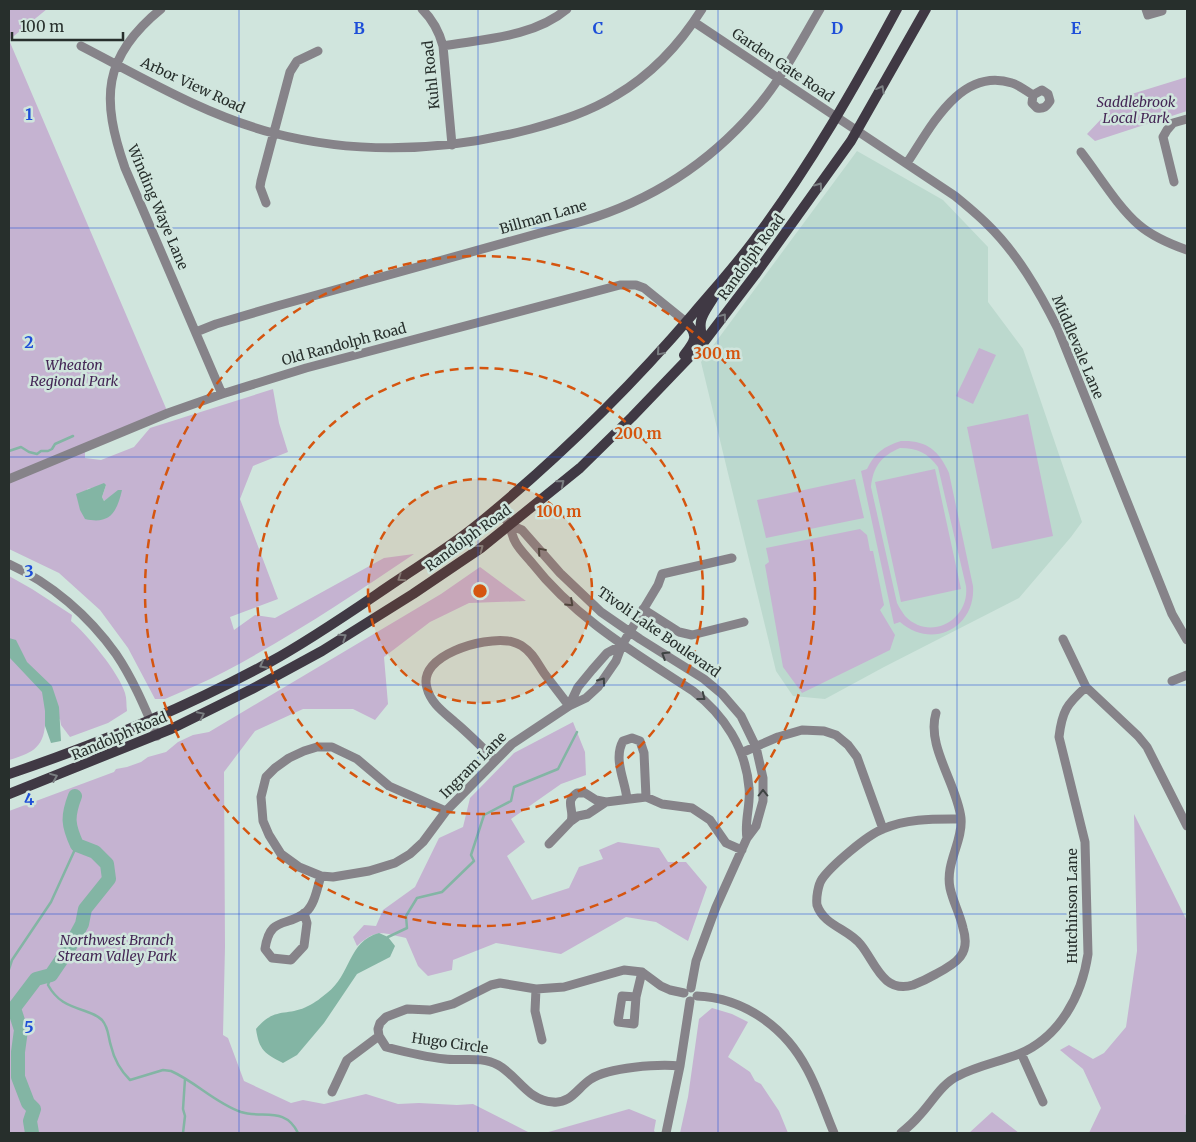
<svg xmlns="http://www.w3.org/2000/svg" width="1196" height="1142" font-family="Merriweather,serif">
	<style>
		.built { fill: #bcd9ce }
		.green { fill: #c5b3d1; fill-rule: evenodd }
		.water { fill: #83b5a4 }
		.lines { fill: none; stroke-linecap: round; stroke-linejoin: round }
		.stream { stroke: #83b5a4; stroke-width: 2.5 }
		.river { stroke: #83b5a4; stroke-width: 14 }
		.minor { stroke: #868389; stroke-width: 9 }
		.major { stroke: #403944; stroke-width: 10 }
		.oneway { stroke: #7a7e81 }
		.oneway2 { stroke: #3f4443 }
		.grid { fill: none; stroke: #1d4ed8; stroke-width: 1; stroke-opacity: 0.55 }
		.ring { fill: none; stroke: #d5550f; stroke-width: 2.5; stroke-dasharray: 9 6 }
		.labels { text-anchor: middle; stroke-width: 5; stroke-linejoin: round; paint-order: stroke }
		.street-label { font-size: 14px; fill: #272f2c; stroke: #d0e5dd }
		.park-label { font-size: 14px; font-style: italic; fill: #442655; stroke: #d0e5dd }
		.grid-label { font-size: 16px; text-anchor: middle; font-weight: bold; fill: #1d4ed8; stroke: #d0e5dd; stroke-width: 5; stroke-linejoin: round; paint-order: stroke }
		.centre { fill: #d5550f; stroke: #d0e5dd; stroke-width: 2.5 }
		.ring-label { font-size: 15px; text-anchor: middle; font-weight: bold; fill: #d5550f; stroke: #d0e5dd; stroke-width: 5; stroke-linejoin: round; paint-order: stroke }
	</style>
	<rect width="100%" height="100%" fill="#d0e5dd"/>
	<path class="built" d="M857,151L943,200L988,247V302L1023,349L1082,522L1071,537L1019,598L884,667L825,699L793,696L776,671L701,362Z"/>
	<path class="green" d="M9,9H47L9,40L168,413L85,448V458L101,460L134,447L150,428L273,389L279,423L288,452L253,466L240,499L278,599L230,617L234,630L255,615L275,618L384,558L414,554C352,596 290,637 224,672C205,682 185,690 165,699H155L128,648L100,610L59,573L9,549ZM106,485L102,497L104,501L110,497L105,519L87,489Z
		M1187,77V111L1095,141L1087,134L1122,97Z
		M979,348L996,355L973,404L956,396Z
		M1028,414L1053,536L992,549L967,427Z
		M901,441C926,440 939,450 949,473L973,586C976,628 932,650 900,622L894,624L861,471L867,469C874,454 884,446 901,441ZM900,448C917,448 928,453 938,467L966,586C970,620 930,642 905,616C902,612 899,607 897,603L871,487C873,467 881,456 900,448Z
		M935,469L961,589L901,602L875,482Z
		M855,479L864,518L766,538L757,500Z
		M860,529L867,535L870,551H873L884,605L880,610L895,635L890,650L802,693L783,667L765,565L769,562L766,548Z
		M480,567L526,601L469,603L430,622L384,657L388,704L375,720L353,709H303L255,731L224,772L225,947L223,1035L228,1038L244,1081L291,1103L303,1100L324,1104L366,1094L398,1104L419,1103L457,1105L473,1104L530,1133H9V811L114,772L116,769L127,767L141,762L148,757L166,752L178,742L193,735L209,732L441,594Z
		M9,576L32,589L72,615L71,621C87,634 119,673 125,693C127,699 126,705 127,711L108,723L70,737L61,725L60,719L45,724C44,749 29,754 9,760Z
		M573,722L585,752L586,775L561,784L511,819L525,842L507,856L532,900L569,888L579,867L603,859L599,850L618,842L659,848L668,862H686L707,887L688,941L656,922L626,917L561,954L496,943L453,960L452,970L428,976L418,966L406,938C382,933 377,928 357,946L353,937L364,925L376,926L383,910L415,887L439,838L463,827L470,798L514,753Z
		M1134,814L1187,921V1133H1089L1101,1108L1083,1069L1060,1050L1069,1045L1093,1059L1104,1053L1126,1027L1137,951Z
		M712,1008L732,1014L748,1022L728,1057L750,1072L755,1081L761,1084L779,1111L788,1133H680L688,1097L699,1019Z
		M629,1109L656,1120L654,1131L656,1133H545Z
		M992,1112L1019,1133H969Z"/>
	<path class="water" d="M104,483L106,485L102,497L104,501L118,490H122C117,512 110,525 85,519L80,510L76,494Z
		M9,638L16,640L27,662L52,686L59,707L61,741L51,743L45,726V711L42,692L9,657Z
		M379,933L388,937L395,946L390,957L357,974L324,1023L297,1055L283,1063C265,1054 259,1050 256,1029C275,1006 287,1017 308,1006C315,1003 322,997 327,993C351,975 348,941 379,933Z"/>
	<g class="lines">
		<path class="stream" d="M9,451L21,447L29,452L37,454L41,451H48L52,449L55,444L73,436
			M388,937L407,928L406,916L417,898L442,892L474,861L471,855L484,815L511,801L514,787L558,769L577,732
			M9,969L12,960L51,902L77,845
			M51,975L48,985C57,1001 67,1005 85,1011C91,1013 97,1015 102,1020C109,1028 108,1037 111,1046C114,1059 120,1070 130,1080L163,1070L171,1071C196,1082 215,1103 241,1112C263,1119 285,1106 298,1133
			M183,1133L185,1116L183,1109L185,1079
			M1187,1133V1115"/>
		<path class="river" d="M32,1133L30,1121L34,1109L28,1103L18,1077V1052L21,1030L14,1008L36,979L51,975L68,950L82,924L85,909L109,879L107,864L95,852L77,845C68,825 67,817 75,796"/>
		<path class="minor" d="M161,9C102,57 101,99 125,168L222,394
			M422,9C433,20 439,31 443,46L452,145
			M1146,9L1148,15L1162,11L1161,9
			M694,22L955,196C966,205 977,214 987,224C1017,253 1039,291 1058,329L1172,614L1187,640
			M81,46C143,78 205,115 273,133C358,155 447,151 531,129C560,121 589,112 615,96C651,75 680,44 702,9
			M443,46C484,39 534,37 567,9
			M1081,152C1099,175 1117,206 1139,225C1153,237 1170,244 1187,250
			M907,163C930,129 960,66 1012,83C1019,85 1026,91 1033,95L1032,103L1037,108C1044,109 1046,107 1050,101L1048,94L1042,90L1033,95
			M1174,182L1163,137L1167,130L1173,123L1187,119
			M266,203L260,187L261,181L290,72L297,61L318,51
			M196,332L216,324L277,306L583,221C650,201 708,164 754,111C780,82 800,43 820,9
			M9,479L168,413L222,394L306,368L620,285H636L644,288L686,322
			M497,508L510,525L522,530L560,573L601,612L640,639L704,679L722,694L741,716L756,747L763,778V801L756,826L747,838L716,907L696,961L691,988
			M510,525C513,544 520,549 532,563C575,618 635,653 693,691C724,715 746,748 749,788C751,804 744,822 747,838
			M9,564C51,583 89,616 116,654C133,679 145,708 157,736
			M643,609L679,632L692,635L744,622
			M1063,639L1086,687L1138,736L1147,747L1187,826
			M1172,681L1187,675
			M569,706L578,687L592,670L607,653L622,645
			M936,713C926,746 957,784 961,818C963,842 945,863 950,888C953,902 960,914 963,928C971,954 957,963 936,974C929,978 921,982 913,985C883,994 875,962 861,945C849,929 824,926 817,905C816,898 818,885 822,879C831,866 867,835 883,829C907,818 935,819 961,819
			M741,753L778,737L802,730L824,731L836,735L848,745L857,757L883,829
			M495,760C482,747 469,734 456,723C445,713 431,704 427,688C417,655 484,637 508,641C513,641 518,644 522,646C533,653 537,663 544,673C552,684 561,695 569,706
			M627,799C625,780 613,759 623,741L632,738L640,741L644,753L646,797
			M446,811L389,786L357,759L332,747H317L304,751L289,758L275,768L266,777L261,797L263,821L269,835L281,854L299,867L321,876L333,877L369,871L395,863L410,854L423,842L446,811L512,744L569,706L586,698L598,687L616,661L622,645L658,585L662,574L732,558
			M571,821C575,810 564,801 577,793H585L596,800L606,802L646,797L662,804L692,808L710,820L726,843L742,850
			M549,844L571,821L578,816L588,814L606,802
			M304,913L307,923L304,946L291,960L272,958L265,949C270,915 287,928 306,912C315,904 317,888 321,876
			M536,989L535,1011L542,1040
			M697,996C744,998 785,1027 807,1069C818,1089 825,1112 834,1133
			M636,997L622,996L618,1022L634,1024L636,997L642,972
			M1021,1053L1043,1102
			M680,1066C659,1064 609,1067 591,1079C578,1087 571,1104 553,1102C528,1101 518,1076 498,1065C482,1056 462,1061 445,1059C425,1057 405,1052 386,1047L379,1036L378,1029L380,1023L386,1017L407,1009L430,1010L453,1004L491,985L500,983L536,989L564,987L624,970L642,972L661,986L670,990L684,993
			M332,1092L347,1060L379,1036
			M666,1133L680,1066L690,1001
			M901,1133C907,1128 913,1123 918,1117C931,1104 941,1084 958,1076C977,1066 999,1062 1019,1054C1060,1037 1082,995 1088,954L1085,842L1059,737C1062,711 1067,704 1086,687"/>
		<path class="major" d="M704,342C696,320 703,315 714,297
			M684,355C694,342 700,336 686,322
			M9,774C98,744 187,707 270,662C312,639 352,611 392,584C420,565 450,547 477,525C555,461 627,391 693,314C715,288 738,263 758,235C811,164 855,87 897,9
			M9,794L171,729L252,689L322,651L413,594L481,548L580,468L632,417L704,342L755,275L851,141L926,9"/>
	</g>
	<defs><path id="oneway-chevron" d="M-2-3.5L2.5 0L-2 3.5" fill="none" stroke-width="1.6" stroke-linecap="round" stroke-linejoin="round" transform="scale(1.25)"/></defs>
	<g class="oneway">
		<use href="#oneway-chevron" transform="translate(881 89) rotate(-61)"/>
		<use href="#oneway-chevron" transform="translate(819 186) rotate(-55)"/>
		<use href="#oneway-chevron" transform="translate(723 317) rotate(-53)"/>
		<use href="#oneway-chevron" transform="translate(660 352) rotate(131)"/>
		<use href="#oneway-chevron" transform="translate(561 483) rotate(-39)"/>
		<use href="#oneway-chevron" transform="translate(480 548) rotate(-37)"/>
		<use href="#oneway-chevron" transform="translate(401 578) rotate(146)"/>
		<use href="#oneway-chevron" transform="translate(343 637) rotate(-33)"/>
		<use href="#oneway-chevron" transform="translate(263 665) rotate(152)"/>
		<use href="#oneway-chevron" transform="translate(201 715) rotate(-26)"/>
		<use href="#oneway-chevron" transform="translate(54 777) rotate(-22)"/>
	</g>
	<g class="oneway2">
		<use href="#oneway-chevron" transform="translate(541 551) rotate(-131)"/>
		<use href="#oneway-chevron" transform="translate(570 603) rotate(43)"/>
		<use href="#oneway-chevron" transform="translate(665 655) rotate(-148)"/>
		<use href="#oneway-chevron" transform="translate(602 681) rotate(-54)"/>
		<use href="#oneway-chevron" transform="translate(702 697) rotate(38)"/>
		<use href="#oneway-chevron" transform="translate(763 793) rotate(-90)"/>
	</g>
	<path class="grid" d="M239,9V1133M478,9V1133M718,9V1133M957,9V1133M9,228H1187M9,457H1187M9,685H1187M9,914H1187"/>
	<circle cx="480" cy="591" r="112" fill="#d5550f" fill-opacity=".12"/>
	<g class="ring">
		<circle cx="480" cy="591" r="112"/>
		<circle cx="480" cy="591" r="223"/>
		<circle cx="480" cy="591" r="335"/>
	</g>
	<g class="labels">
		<g class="street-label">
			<text transform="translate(783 65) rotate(34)" y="5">Garden Gate Road</text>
			<text transform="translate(431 75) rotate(-96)" y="5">Kuhl Road</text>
			<text transform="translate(193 85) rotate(25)" y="5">Arbor View Road</text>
			<text transform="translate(158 207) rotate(67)" y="5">Winding Waye Lane</text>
			<text transform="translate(543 217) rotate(-16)" y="5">Billman Lane</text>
			<text transform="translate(751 257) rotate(-54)" y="5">Randolph Road</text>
			<text transform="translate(344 344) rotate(-15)" y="5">Old Randolph Road</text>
			<text transform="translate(1078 347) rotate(67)" y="5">Middlevale Lane</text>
			<text transform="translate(468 538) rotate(-36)" y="5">Randolph Road</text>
			<text transform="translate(659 632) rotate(35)" y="5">Tivoli Lake Boulevard</text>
			<text transform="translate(119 736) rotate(-23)" y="5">Randolph Road</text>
			<text transform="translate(473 765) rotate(-45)" y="5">Ingram Lane</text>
			<text transform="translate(1072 906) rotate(-90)" y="5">Hutchinson Lane</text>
			<text transform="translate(450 1043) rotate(8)" y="5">Hugo Circle</text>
		</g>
		<g class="park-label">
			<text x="1136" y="107">Saddlebrook<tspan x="1136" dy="16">Local Park</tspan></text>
			<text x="74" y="370">Wheaton<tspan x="74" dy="16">Regional Park</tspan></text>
			<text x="117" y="945">Northwest Branch<tspan x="117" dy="16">Stream Valley Park</tspan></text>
		</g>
	</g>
	<g class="grid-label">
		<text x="359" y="34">B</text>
		<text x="598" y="34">C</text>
		<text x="837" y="34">D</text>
		<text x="1076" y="34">E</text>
		<text x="29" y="120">1</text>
		<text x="29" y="348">2</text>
		<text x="29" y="577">3</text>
		<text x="29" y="805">4</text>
		<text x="29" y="1033">5</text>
	</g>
	<circle cx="480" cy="591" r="8" class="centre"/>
	<g class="ring-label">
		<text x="717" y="359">300 m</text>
		<text x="638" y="439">200 m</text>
		<text x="559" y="517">100 m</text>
	</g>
	<rect width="1196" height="1142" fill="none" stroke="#272f2c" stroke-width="20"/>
	<path d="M12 32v8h111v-8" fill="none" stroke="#272f2c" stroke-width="2.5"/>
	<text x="20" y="32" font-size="15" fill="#272f2c" stroke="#d0e5dd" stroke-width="4" paint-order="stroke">100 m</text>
</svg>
